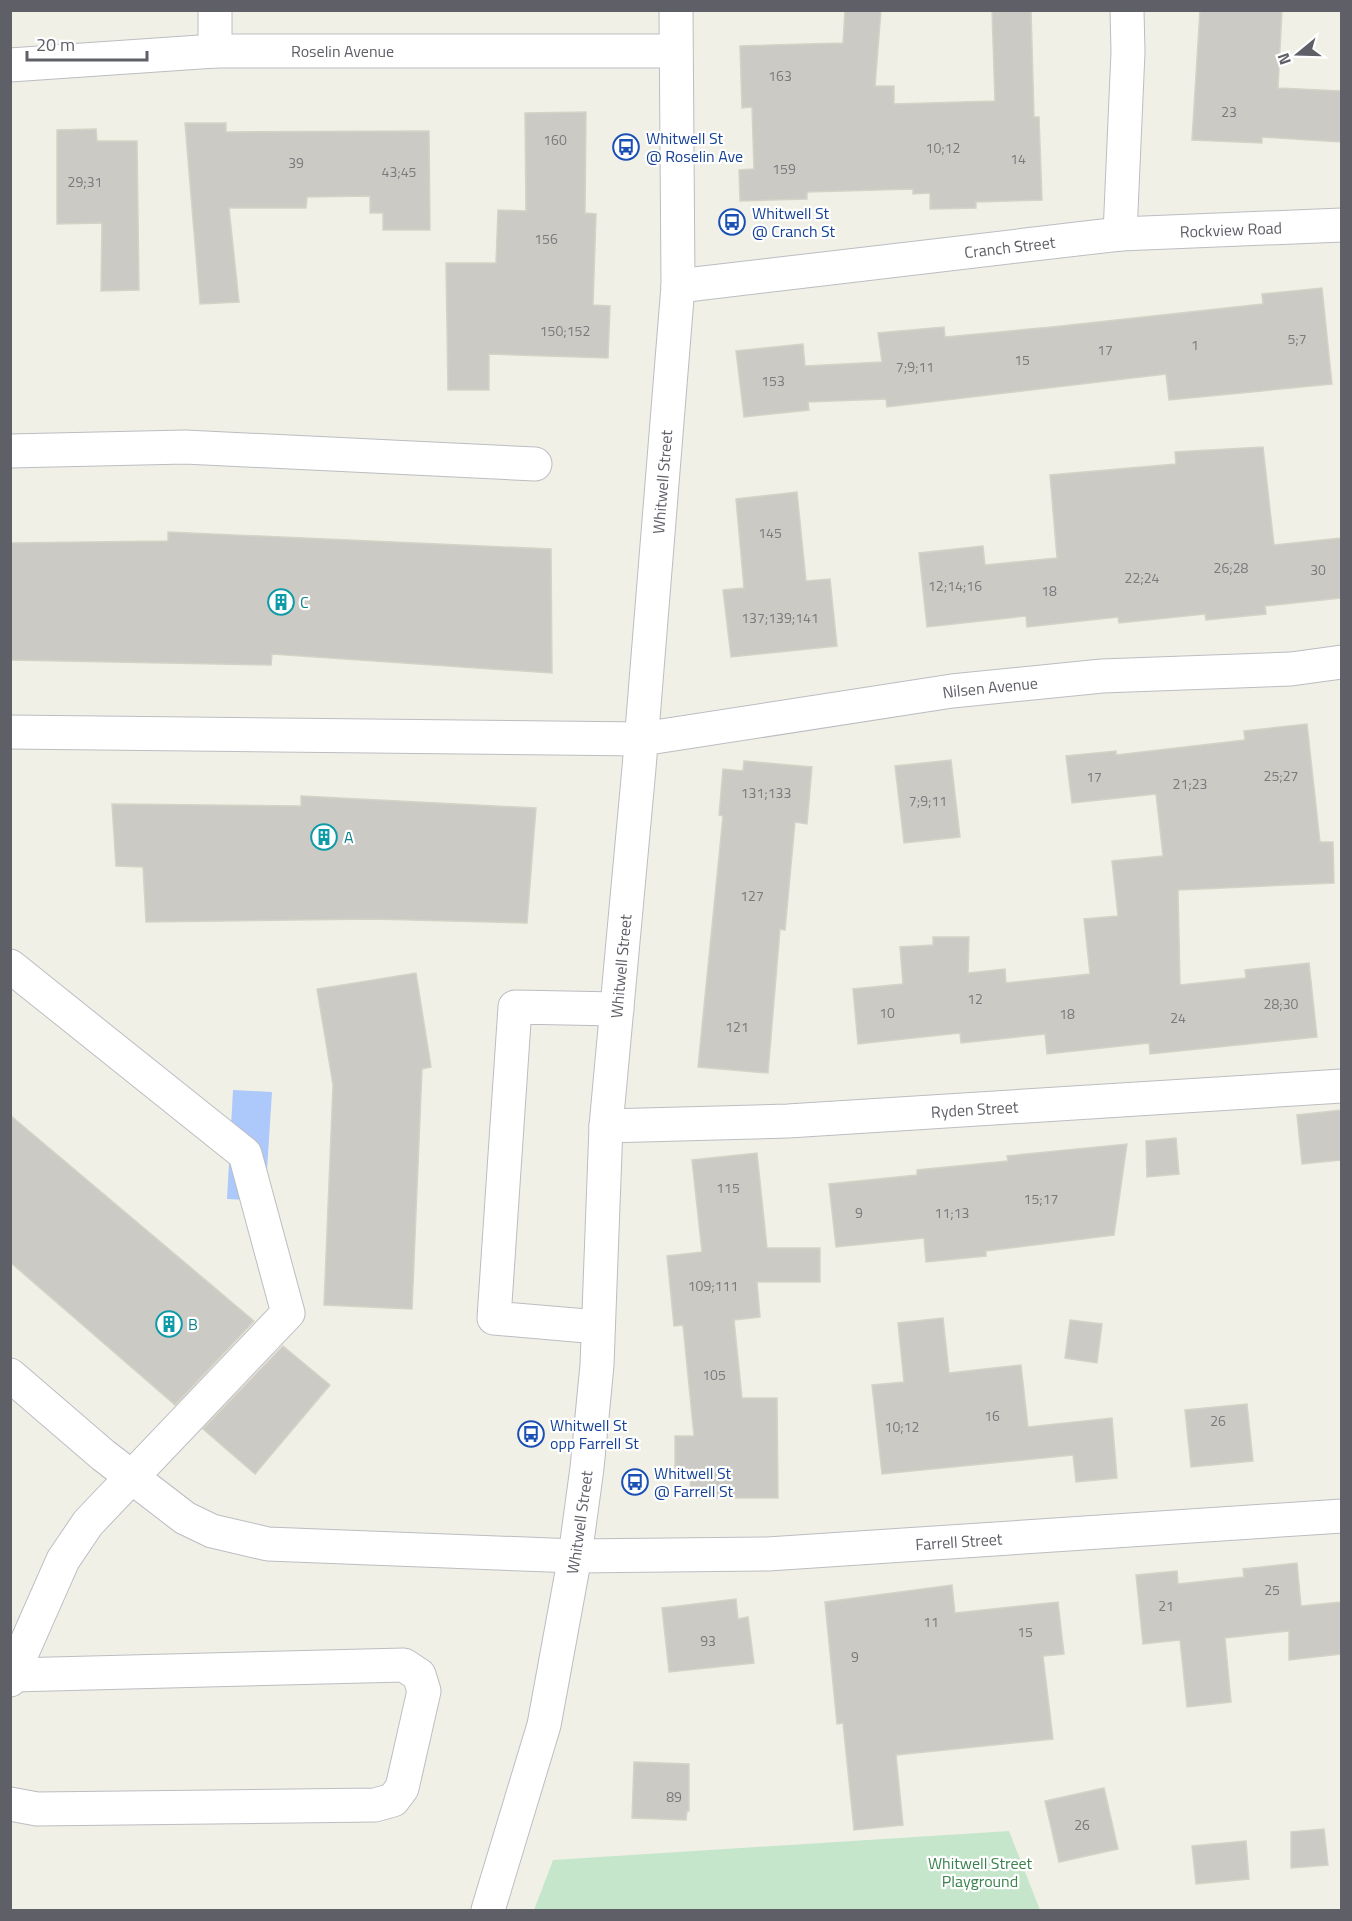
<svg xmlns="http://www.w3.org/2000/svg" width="1352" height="1921" font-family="'Titillium Web',sans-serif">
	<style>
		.green { fill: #c6e6cc }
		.water { fill: #adc8fa }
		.building { fill: #cccac4; stroke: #d4d3c6; stroke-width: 1.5 }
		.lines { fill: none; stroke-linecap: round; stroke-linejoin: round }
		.minor-casing { stroke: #bcbdc2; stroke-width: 35 }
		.minor { stroke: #fff; stroke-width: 33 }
		.labels { text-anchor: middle; stroke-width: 4.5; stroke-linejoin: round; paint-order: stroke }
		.number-label { font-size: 14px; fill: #7a7a7e }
		.street-label { font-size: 16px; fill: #5f6067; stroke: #fff }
		.transit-label { font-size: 16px; fill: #164399; stroke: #fff; text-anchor: start }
		.culture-label { font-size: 16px; fill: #0d838f; stroke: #fff; text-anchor: start }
		.park-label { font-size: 16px; fill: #3a824d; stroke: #fff }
	</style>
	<rect width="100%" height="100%" fill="#f0f0e7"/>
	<path class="green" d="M1009,1831L1040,1910H534L553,1860Z"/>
	<path class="water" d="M233,1090L272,1092L265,1201L227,1199Z"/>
	<path class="building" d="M845,10H881L875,86H894V104L995,101L992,10H1031L1034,117H1039L1042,200L976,202V208L930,209V193L913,194V189L807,192V199L740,201L739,170L754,169L752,107L742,108L740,46L843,43Z
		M1200,10H1282L1278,88L1341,91V142L1262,137V143L1192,140Z
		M586,112L585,213L596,214L593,305L610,306L608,358L489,354V390H448L446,263H496L498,210L526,211L525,113Z
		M185,123H226V132L429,131L430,230H383V213H370V196L307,197L306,208H229L239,302L200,304Z
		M96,129L97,141H137L139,290L101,291L102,223L57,224V130Z
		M1322,288L1332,384L1169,400L1166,374L887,407L886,399L808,402L809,410L744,417L736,351L803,344L805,366L882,362L878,333L944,327L945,337L1052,327L1263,304L1262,294Z
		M1263,447L1274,545L1341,538V598L1265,606L1266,614L1206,620L1205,614L1119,623L1118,617L1027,627L1026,616L927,627L919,553L983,546L985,565L1057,558L1050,475L1176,464L1175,452Z
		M797,492L806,581L830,579L837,646L731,657L723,590L744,588L736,499Z
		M168,532L551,549L552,673L272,654L271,665L10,660V543L168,541Z
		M1307,724L1320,842H1333L1334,883L1178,890L1180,985L1246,978L1245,970L1309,963L1317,1037L1150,1054L1149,1043L1047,1054L1045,1034L961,1043L960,1033L858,1044L853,989L903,984L900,947L933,945V937H969L968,973L1005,969L1006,983L1090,974L1084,919L1118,916L1112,861L1163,856L1156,794L1072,803L1066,756L1116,751V755L1245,740L1244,731Z
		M951,760L960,837L904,843L895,766Z
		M744,761L812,767L807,824L795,822L785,930L780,929L768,1073L698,1067L723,816L719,815L723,769L743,771Z
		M301,796L536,808L527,923L373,919L146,922L143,867L116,866L112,804L301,806Z
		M416,973L431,1067L422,1069L412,1309L324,1305L333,1085L317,989Z
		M1341,1110V1160L1302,1164L1297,1115Z
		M10,1115L254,1321L175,1405L10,1262Z
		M1176,1138L1179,1174L1147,1177L1146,1141Z
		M1127,1144L1114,1235L986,1251V1256L926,1262L924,1238L836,1247L829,1184L917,1175V1170L1008,1161L1007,1156Z
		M757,1153L767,1248H820V1282H757L760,1317L734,1320L742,1398H777L778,1498H691L690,1477H675V1436H694L683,1325L674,1326L667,1256L702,1252L692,1160Z
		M943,1318L949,1373L1021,1365L1028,1427L1112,1418L1117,1478L1076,1482L1073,1455L882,1474L872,1385L904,1382L898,1323Z
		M1070,1320L1102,1324L1097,1363L1065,1358Z
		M283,1346L330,1385L255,1474L203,1429Z
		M1247,1404L1253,1461L1191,1467L1185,1410Z
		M1297,1563L1301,1606L1341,1602V1654L1289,1660V1631L1225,1638L1231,1702L1187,1707L1180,1640L1143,1644L1136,1575L1177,1571L1178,1584L1244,1577L1243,1569Z
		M952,1585L955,1613L1058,1602L1064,1654L1043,1656L1053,1739L896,1755L903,1825L854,1830L843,1723L837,1724L825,1602Z
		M736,1599L738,1619L748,1617L754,1663L669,1672L662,1608Z
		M634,1762L689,1764V1811H687L686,1820L632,1818Z
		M1104,1788L1118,1849L1059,1862L1045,1801Z
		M1324,1829L1328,1865L1291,1868V1832Z
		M1246,1841L1249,1879L1196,1884L1192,1846Z"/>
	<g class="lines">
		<g class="minor-casing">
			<g id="minor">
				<path d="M215,10V51"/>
				<path id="s1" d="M10,65L215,51H675"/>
				<path id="s2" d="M1120,234L1342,225"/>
				<path id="s3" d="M678,286L1120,234L1128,52L1127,10"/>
				<path d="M10,451L185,447L535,464"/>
				<path id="s4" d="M10,732L642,739L952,691L1102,676L1291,669L1342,662"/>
				<path d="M10,966L245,1154L288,1313L88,1523L63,1560L10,1680"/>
				<path id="s5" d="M606,1126L788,1121L1342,1086"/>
				<path d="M598,1327L494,1318L515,1007L617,1009"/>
				<path id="s6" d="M10,1375L103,1455L185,1518L212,1531L268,1544L575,1556L768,1554L1342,1516"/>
				<path d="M10,1804L37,1809L375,1805L393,1800L402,1788L424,1691L419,1675L404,1665L13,1675"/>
				<path id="s7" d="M488,1910L544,1725L575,1556L587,1468L597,1365L606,1126L639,768L678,286L676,10"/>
			</g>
		</g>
		<use href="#minor" class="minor"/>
	</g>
	<defs>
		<g id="bus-ring" transform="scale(1.35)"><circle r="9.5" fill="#fff" stroke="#1a4fb4" stroke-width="1.5"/><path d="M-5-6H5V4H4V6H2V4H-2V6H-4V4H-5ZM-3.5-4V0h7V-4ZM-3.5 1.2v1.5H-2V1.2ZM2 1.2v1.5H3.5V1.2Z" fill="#1a4fb4"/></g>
		<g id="building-ring" transform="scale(1.35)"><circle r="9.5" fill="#fff" stroke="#0f9aa8" stroke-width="1.5"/><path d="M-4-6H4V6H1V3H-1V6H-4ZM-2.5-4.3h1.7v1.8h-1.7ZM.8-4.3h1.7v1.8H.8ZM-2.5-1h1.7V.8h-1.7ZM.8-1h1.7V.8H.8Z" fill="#0f9aa8"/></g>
	</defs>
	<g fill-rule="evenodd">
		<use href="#bus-ring" x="626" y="147"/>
		<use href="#bus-ring" x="732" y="222"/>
		<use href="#building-ring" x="281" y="602"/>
		<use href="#building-ring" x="324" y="837"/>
		<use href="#building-ring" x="169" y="1324"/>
		<use href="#bus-ring" x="531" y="1434"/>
		<use href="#bus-ring" x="635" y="1482"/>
	</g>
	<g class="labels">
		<g class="number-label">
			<text x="780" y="81">163</text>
			<text x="1229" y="117">23</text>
			<text x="555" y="145">160</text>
			<text x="943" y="153">10;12</text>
			<text x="1018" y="164">14</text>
			<text x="296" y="168">39</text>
			<text x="784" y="174">159</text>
			<text x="399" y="177">43;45</text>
			<text x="85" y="187">29;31</text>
			<text x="546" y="244">156</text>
			<text x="565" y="336">150;152</text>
			<text x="1297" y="344">5;7</text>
			<text x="1195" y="350">1</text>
			<text x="1105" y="355">17</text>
			<text x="1022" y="365">15</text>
			<text x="915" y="372">7;9;11</text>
			<text x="773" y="386">153</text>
			<text x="770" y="538">145</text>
			<text x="1231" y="573">26;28</text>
			<text x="1318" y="575">30</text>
			<text x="1142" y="583">22;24</text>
			<text x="955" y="591">12;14;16</text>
			<text x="1049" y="596">18</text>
			<text x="780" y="623">137;139;141</text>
			<text x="1281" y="781">25;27</text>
			<text x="1094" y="782">17</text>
			<text x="1190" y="789">21;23</text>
			<text x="766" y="798">131;133</text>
			<text x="928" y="806">7;9;11</text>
			<text x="752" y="901">127</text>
			<text x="975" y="1004">12</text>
			<text x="1281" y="1009">28;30</text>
			<text x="887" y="1018">10</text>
			<text x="1067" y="1019">18</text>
			<text x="1178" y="1023">24</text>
			<text x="737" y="1032">121</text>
			<text x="728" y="1193">115</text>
			<text x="1041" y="1204">15;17</text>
			<text x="859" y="1218">9</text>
			<text x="952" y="1218">11;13</text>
			<text x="713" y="1291">109;111</text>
			<text x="714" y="1380">105</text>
			<text x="992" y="1421">16</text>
			<text x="1218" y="1426">26</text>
			<text x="902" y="1432">10;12</text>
			<text x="1272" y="1595">25</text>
			<text x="1166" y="1611">21</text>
			<text x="931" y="1627">11</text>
			<text x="1025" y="1637">15</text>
			<text x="708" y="1646">93</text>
			<text x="855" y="1662">9</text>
			<text x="674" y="1802">89</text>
			<text x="1082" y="1830">26</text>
		</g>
		<g class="street-label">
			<text dy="6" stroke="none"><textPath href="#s1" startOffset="333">Roselin Avenue</textPath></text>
			<text dy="6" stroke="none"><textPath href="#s2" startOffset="111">Rockview Road</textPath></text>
			<text dy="6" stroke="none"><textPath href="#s3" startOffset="334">Cranch Street</textPath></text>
			<text dy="6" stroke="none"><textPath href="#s7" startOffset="1443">Whitwell Street</textPath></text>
			<text dy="6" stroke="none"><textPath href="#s4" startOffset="984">Nilsen Avenue</textPath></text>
			<text dy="6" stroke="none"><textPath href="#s7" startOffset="957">Whitwell Street</textPath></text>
			<text dy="6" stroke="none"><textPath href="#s5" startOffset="369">Ryden Street</textPath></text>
			<text dy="6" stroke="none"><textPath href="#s7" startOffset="399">Whitwell Street</textPath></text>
			<text dy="6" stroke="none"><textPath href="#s6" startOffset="1005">Farrell Street</textPath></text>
		</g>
		<g class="transit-label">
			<text x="646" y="144">Whitwell St<tspan x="646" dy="18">@ Roselin Ave</tspan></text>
			<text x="752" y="219">Whitwell St<tspan x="752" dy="18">@ Cranch St</tspan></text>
			<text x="550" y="1431">Whitwell St<tspan x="550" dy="18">opp Farrell St</tspan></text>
			<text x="654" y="1479">Whitwell St<tspan x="654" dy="18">@ Farrell St</tspan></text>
		</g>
		<g class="culture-label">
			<text x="300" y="608">C</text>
			<text x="344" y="843">A</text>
			<text x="188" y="1330">B</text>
		</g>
		<g class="park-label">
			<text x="980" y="1869">Whitwell Street<tspan x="980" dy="18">Playground</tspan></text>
		</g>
	</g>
	<rect width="1352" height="1921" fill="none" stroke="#5f6067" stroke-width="24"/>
	<g transform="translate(1298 54) rotate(251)" stroke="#ffffff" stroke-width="4.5" paint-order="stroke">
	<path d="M0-4.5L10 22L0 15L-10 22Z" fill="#5f6067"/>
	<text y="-9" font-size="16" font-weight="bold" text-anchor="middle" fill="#5f6067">N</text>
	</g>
	<path d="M27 51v9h120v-9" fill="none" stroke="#5f6067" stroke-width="3"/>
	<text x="36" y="51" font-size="18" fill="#5f6067" stroke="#ffffff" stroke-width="4.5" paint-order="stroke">20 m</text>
</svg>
